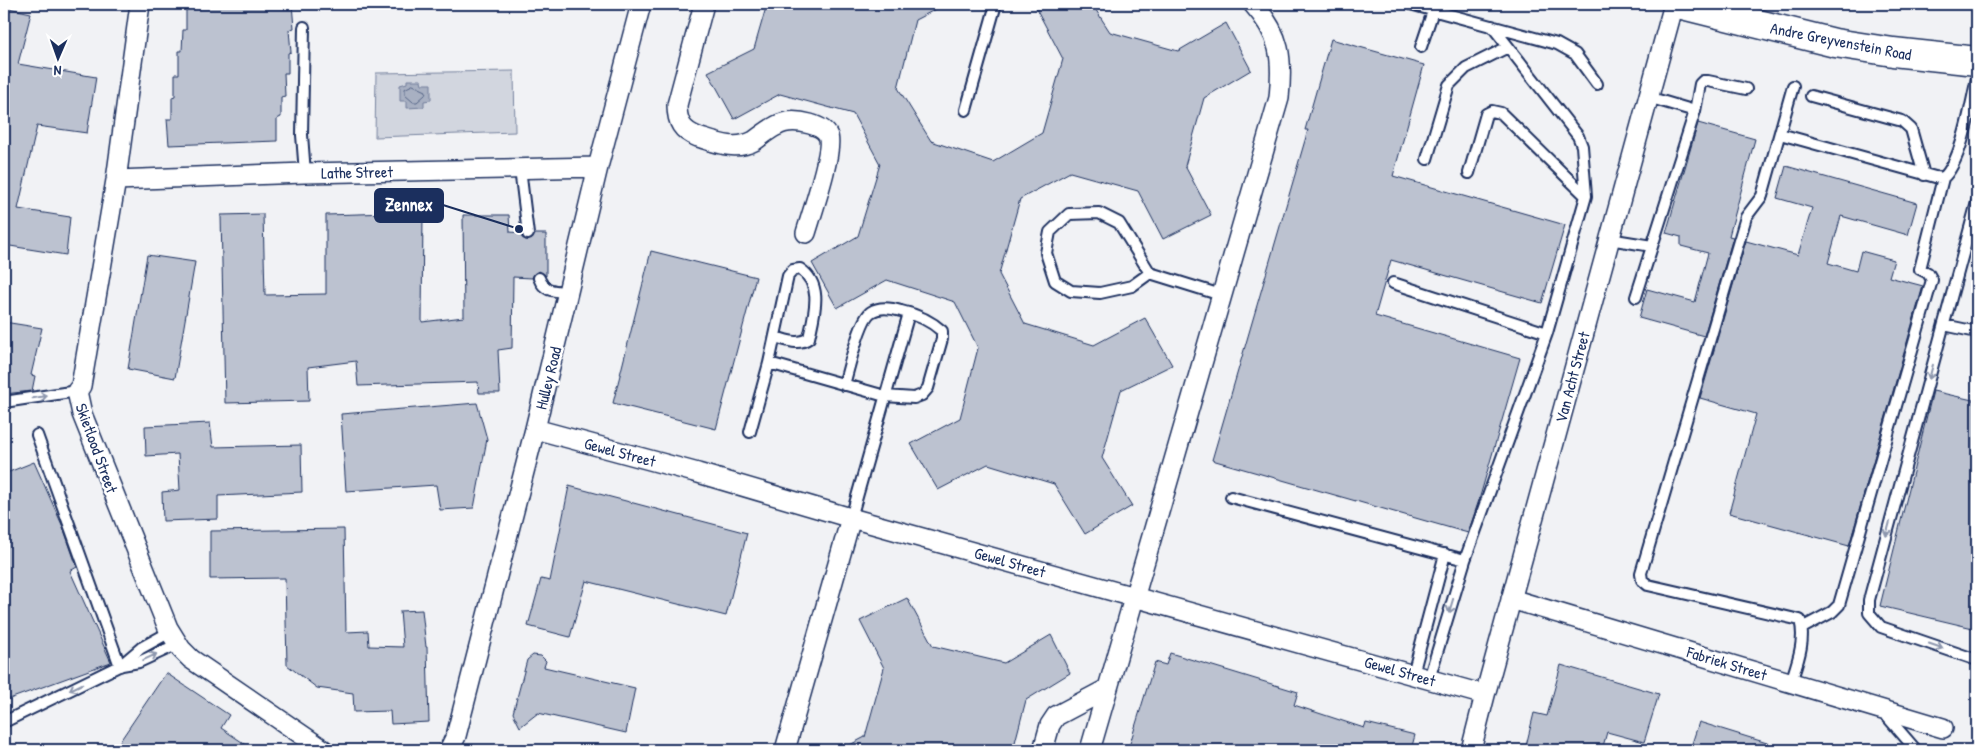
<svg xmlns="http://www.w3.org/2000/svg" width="1981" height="754" font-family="'Patrick Hand',sans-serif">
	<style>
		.green { fill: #d2d6df; stroke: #76829e }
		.water { fill: #a8b0c2; stroke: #707c9a }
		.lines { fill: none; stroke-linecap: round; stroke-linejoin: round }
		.shore { stroke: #536386; stroke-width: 1 }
		.building { fill: #bcc2d0; stroke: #1b2f5e }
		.service-casing { stroke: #1b2f5e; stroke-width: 14 }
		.minor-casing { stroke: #1b2f5e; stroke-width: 22 }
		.secondary-casing { stroke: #1b2f5e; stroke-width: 31 }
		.service { stroke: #fff; stroke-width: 10 }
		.minor { stroke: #fff; stroke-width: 19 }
		.secondary { stroke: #fff; stroke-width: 28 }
		.oneway { stroke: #8d97ae }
		.labels { text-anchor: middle; stroke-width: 5; stroke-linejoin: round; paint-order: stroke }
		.street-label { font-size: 16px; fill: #1b2f5e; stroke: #fff }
		.leader { fill: none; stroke: #1b2f5e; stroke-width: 2 }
		.callout-dot { fill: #1b2f5e; stroke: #fff; stroke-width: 2 }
		.callout { fill: #1b2f5e; stroke: #1b2f5e; stroke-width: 2 }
		.callout-label { font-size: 18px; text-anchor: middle; font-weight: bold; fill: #fff }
	</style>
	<rect width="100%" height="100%" fill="#f1f2f5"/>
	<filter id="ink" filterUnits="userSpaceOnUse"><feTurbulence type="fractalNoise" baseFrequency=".02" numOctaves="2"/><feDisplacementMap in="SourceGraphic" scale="10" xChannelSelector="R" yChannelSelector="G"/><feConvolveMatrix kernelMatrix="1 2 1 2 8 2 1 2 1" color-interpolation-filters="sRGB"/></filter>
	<g filter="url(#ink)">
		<path class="green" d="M514,71L515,132L375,137L376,73Z"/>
		<path class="water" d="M407,80H421L422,84H431V100L424,101V107L407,108V101H400V85L407,83Z"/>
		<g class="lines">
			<path class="shore" d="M413,85L426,91L425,95L417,102H413L405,95V89Z"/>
		</g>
		<path class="building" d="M189,4H292L294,28L289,30L291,52L288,53V73H284L285,96L281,97V117L277,119V141L169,145L167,119H172V97L175,96V74H179V51H182L183,30H186V9L188,8Z
			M767,4H946L915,20L898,88L931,141L993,162L1042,133L1063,59L1036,8L1045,4H1092L1110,32L1178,51L1226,23L1251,70L1204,98L1185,166L1211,215L1163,239L1138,191L1070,172L1020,199L999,274L1025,324L1094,345L1145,318L1172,365L1121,390L1102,458L1132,506L1085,534L1054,484L988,464L938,490L911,444L960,418L978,348L955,302L887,280L837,308L812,263L858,236L880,164L853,114L780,94L734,119L708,72L754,49Z
			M4,7L31,13L18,64L96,77L87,133L37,126L18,209L70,217L66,255L4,245Z
			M1331,39L1424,65L1393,176L1565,225L1542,303L1391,260L1375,316L1520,358L1479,500L1468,533L1212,460L1308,130H1305Z
			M1698,123L1755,139L1729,236L1733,237L1704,336L1639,318L1647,289L1695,302L1708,253L1681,246V237L1666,233Z
			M1786,166L1917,203L1908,235L1841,216L1828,263L1856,271L1861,251L1894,260L1889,277L1923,286L1849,546L1729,513L1756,414L1700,398L1746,241L1798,255L1812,208L1777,198Z
			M423,212L422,322L464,317L463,215H509L510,232L521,233L522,238L526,240L532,239L535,234H546V276L539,271L534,274L532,278L513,277L512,348L498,350L500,393H479L478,382L358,386L356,361L308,367L309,401L225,403L221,215L263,214L265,295L326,294V215Z
			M651,251L756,277L716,429L613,403Z
			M147,255L195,262L175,378L128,369Z
			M4,322L42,328L31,375L35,376L32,391L4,394Z
			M1933,391L1977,401V629L1880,606Z
			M477,403L487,439L474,508L440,510L436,485L346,491L341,414Z
			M210,423L213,447L301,445L302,492L218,496V519L163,521L162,492L180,490L178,454L146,456L145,426Z
			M34,462L63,527L77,567L70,571L111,662L4,701V474Z
			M569,486L747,533L726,616L586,581L570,637L528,626L541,579L550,581Z
			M344,529L346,632L368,631L369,646L403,647L400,611L422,610L426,647H427L429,722L391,724L390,711L354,712L353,693L317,688L287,665L285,578L210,579V531Z
			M907,598L933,646L1004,663L1051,635L1070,673L1026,700L1013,750H840L865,737L884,668L860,621Z
			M1170,653L1298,692L1294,705L1364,728L1366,723L1415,735L1411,750H1128L1155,662L1166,665Z
			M533,655L541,656L546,661L544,667L635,688L626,733L538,713L520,727L513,713L527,660Z
			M1561,665L1659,694L1644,742L1607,732L1602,750H1525L1534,713L1547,716Z
			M166,673L229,715L221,728L254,750H114Z
			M1699,722L1780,747V750H1690Z"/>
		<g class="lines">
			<g class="service-casing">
				<path id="service" d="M1410,4L1557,44L1575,54L1597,84
					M304,27L302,135L305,173
					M1421,47L1435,5
					M1811,96L1902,121L1911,129L1924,175
					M1648,97L1695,111
					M966,110L996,4
					M1780,134L1935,177L1943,178C1962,161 1971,104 1977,78
					M1427,159L1449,85L1466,68L1508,47
					M520,169L528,234
					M1469,173L1486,114L1492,111L1501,113L1586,196
					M1977,202L1869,600V613L1881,627L1977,660
					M1609,239L1652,246
					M1150,273L1132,286L1100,293L1071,291L1055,281L1046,253L1050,232L1069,214L1099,213L1119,223L1150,273L1221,295
					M539,278C544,292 555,291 568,292
					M1393,283L1547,333
					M1636,297L1695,111L1700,84L1703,81H1708L1746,89
					M1944,325L1977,332
					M769,363L885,396L914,398L922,395L928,388L942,339V331C931,321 915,314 901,311C891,308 880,306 871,312C860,319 848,371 844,385
					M4,402L77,391
					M750,432L769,363L788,276L793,270L800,269C824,285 814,314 809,338C798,346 787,340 775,337
					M37,435L120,666
					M1231,497L1465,560
					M851,518L909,313
					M1802,628L1832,612L1839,605L1932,280L1928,273L1920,269L1943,178
					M122,665L139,662L178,644
					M1413,674L1445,554
					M1429,679L1465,560L1547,333L1586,196L1582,146L1578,136L1492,26
					M1791,682C1797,663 1806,641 1800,620L1648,585L1642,580L1641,573L1746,217L1762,196L1793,86
					M1884,713L1916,750
					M4,722L121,665L141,648L170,632"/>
			</g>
			<g class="minor-casing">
				<path id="minor" d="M140,4L116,180L81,386L77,391L82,414L168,628L181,649L191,659L324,750
					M704,4L677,105C677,122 682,131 698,137C717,143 735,151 754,141C761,136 768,130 776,126C786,120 799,121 810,124C817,126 825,129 828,136C834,149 811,216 806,233
					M116,180L305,173L598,167
					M535,429L698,473L851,518L1485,695
					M1511,599L1943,728
					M449,750L456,736L535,429L598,167L641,4
					M785,750L851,518
					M1043,750L1050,725L1056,716L1107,689
					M1090,750L1279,98C1283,59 1281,35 1253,4
					M1471,750L1485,695L1674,4"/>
			</g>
			<g class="secondary-casing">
				<path id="secondary" d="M1678,4L1835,43L1893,52L1977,61"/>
			</g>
			<use href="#service" class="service"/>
			<use href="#minor" class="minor"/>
			<use href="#secondary" class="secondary"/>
		</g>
		<defs><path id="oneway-shaft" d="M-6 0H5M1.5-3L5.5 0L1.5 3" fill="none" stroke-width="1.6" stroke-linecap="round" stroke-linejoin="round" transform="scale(1.25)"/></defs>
		<g class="oneway">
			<use href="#oneway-shaft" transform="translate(1931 372) rotate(105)"/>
			<use href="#oneway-shaft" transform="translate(40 397) rotate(-9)"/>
			<use href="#oneway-shaft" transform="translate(1888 529) rotate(105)"/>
			<use href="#oneway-shaft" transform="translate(1451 606) rotate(107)"/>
			<use href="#oneway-shaft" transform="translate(1936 646) rotate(19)"/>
			<use href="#oneway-shaft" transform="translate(150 657) rotate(-25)"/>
			<use href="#oneway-shaft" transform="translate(76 687) rotate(154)"/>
		</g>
	</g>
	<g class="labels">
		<g class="street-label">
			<text transform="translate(1841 41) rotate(11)" y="6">Andre Greyvenstein Road</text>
			<text transform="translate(357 172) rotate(-1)" y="6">Lathe Street</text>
			<text transform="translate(1572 377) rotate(-75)" y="6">Van Acht Street</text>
			<text transform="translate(548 378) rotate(-76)" y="6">Hulley Road</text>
			<text transform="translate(97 448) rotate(70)" y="6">Skietlood Street</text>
			<text transform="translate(620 452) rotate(15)" y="6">Gewel Street</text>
			<text transform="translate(1010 562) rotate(16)" y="6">Gewel Street</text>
			<text transform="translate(1727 663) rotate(17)" y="6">Fabriek Street</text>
			<text transform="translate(1400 671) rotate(16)" y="6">Gewel Street</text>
		</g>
	</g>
	<path class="leader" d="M519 229L443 205"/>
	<circle class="callout-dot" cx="519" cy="229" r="5"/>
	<rect class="callout" x="375" y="189" width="68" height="33" rx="5"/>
	<g class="callout-label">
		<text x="409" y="211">Zennex</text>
	</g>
	<rect width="1981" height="754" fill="none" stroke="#fff" stroke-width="20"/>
	<rect x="10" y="10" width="1961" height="734" fill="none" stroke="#1b2f5e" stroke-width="2" filter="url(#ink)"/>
	<g transform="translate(58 58) rotate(182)" stroke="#ffffff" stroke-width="4" paint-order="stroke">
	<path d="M0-4L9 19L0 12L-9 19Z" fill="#1b2f5e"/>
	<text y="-8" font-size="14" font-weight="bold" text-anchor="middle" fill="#1b2f5e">N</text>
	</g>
</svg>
